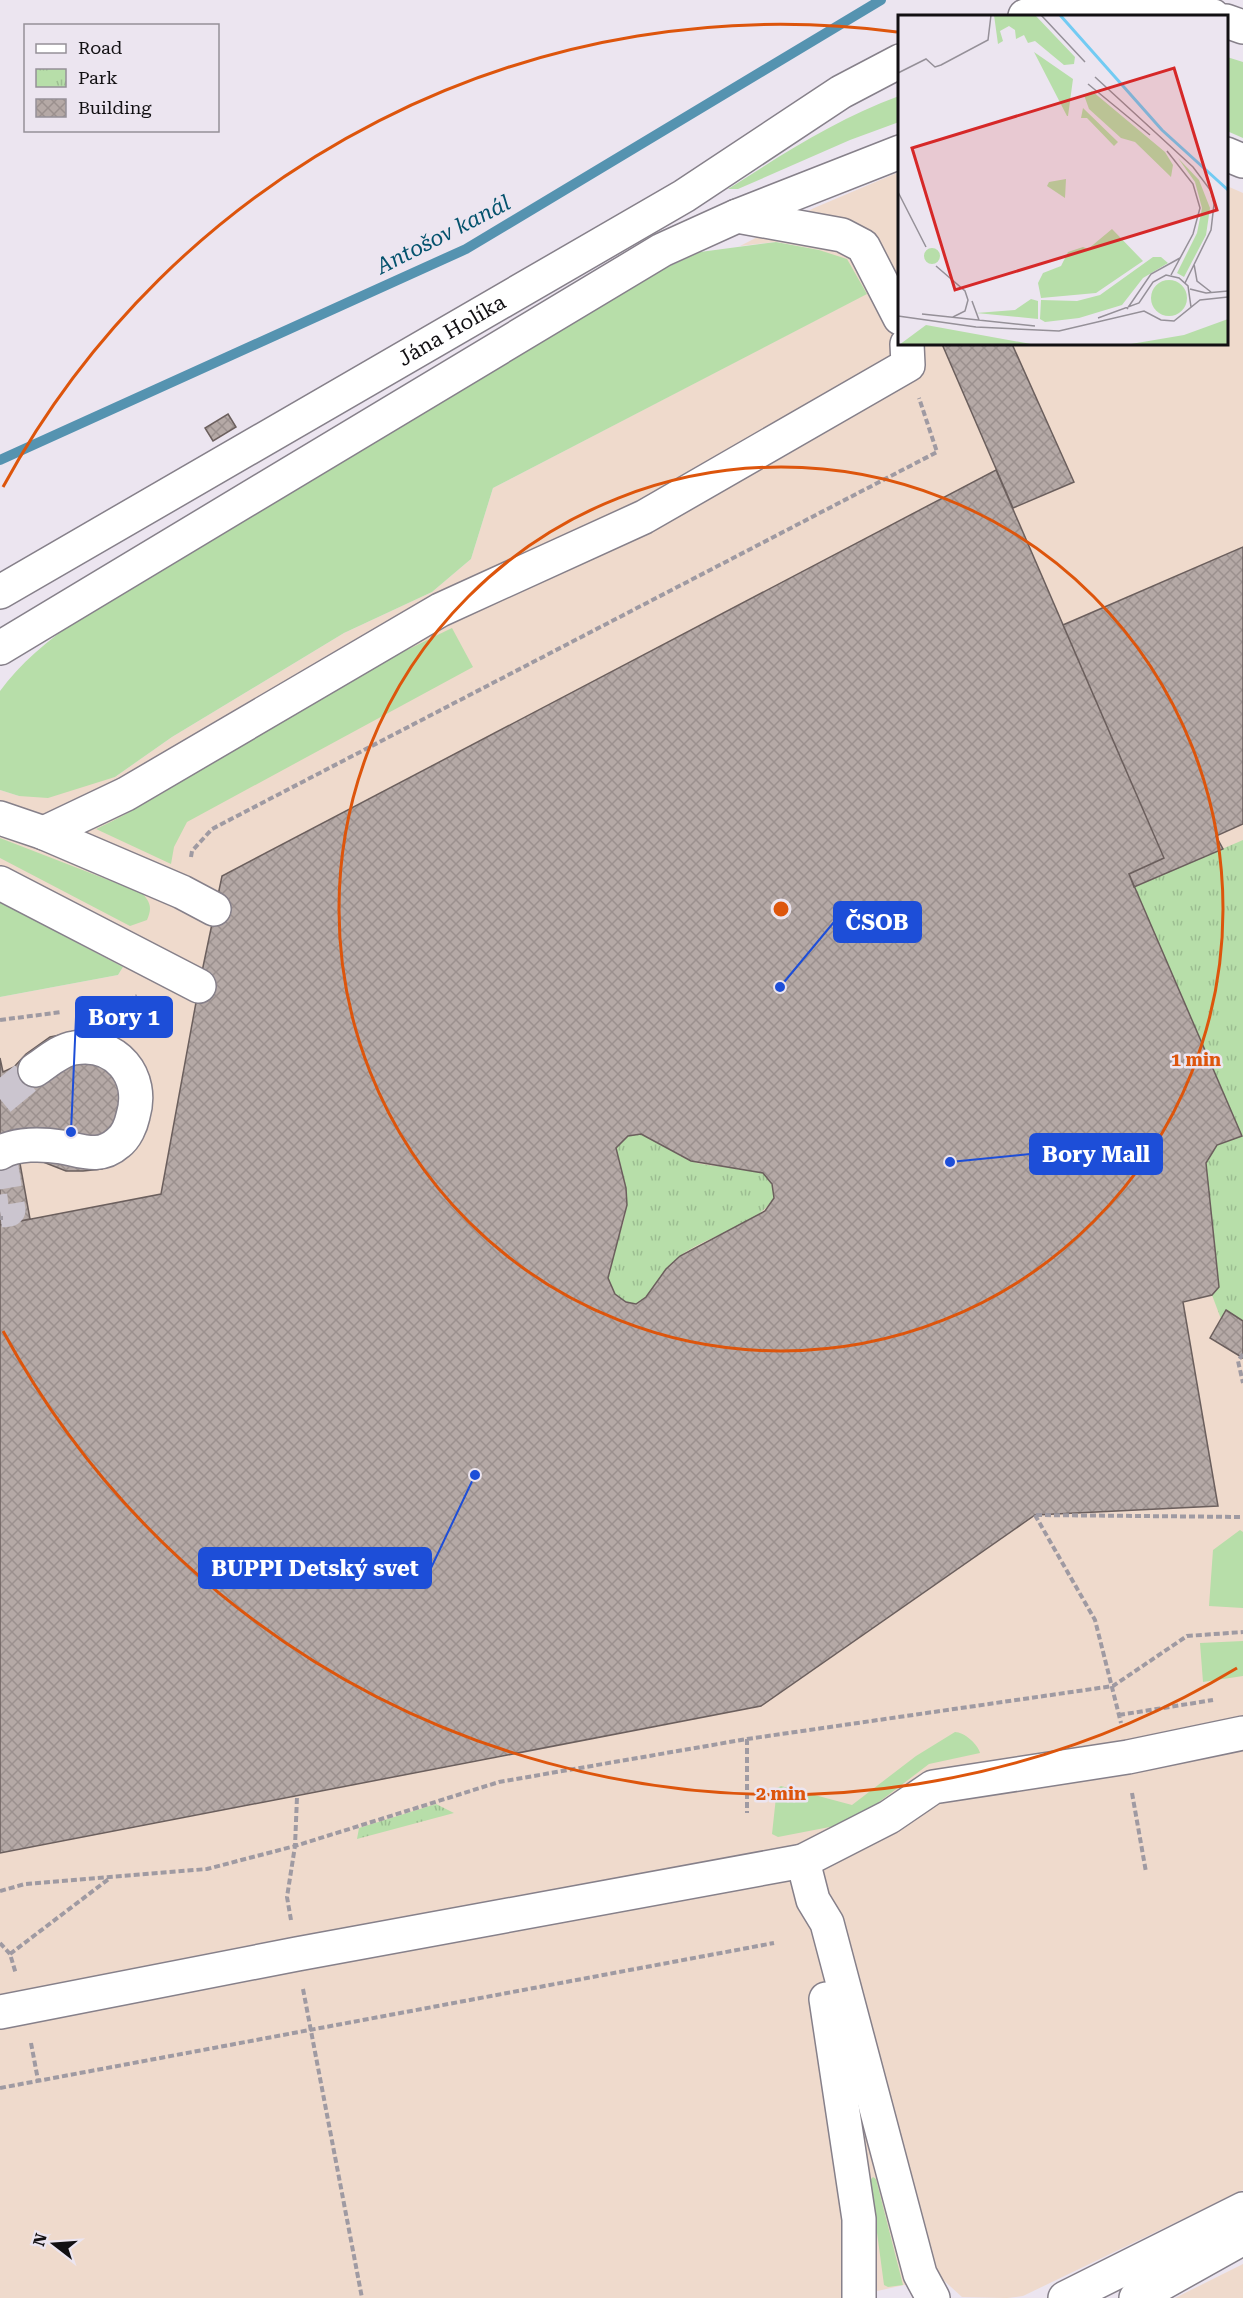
<svg xmlns="http://www.w3.org/2000/svg" width="1243" height="2298" font-family="'Roboto Serif',serif">
	<style>
		.commercial { fill: #efdacc }
		.grass { fill: #b7dea9 }
		.park { fill: url(#park-tufts) }
		.lines { fill: none; stroke-linecap: round; stroke-linejoin: round }
		.stream { stroke: #5593b0; stroke-width: 10 }
		.building { fill: url(#building-cross-hatch); stroke: #6b5f5d; stroke-width: 1.5; fill-rule: evenodd }
		.minor-tunnel { stroke: #cbc5cf; stroke-width: 33; stroke-dasharray: 33 16; stroke-linecap: butt }
		.minor-casing { stroke: #86808a; stroke-width: 36 }
		.path { stroke: #9f9aa2; stroke-width: 4; stroke-dasharray: 6 3; stroke-linecap: butt }
		.minor { stroke: #fff; stroke-width: 33 }
		.ring { fill: none; stroke: #dd550c; stroke-width: 3 }
		.labels { text-anchor: middle; stroke-width: 5; stroke-linejoin: round; paint-order: stroke }
		.street-label { font-size: 21px; fill: #121013; stroke: #ece5f0 }
		.water-label { font-size: 22px; font-style: italic; fill: #04526d; stroke: #ece5f0 }
		.inset-river { fill: none; stroke: #72cbf3; stroke-width: 3 }
		.inset-road { fill: none; stroke: #959098; stroke-width: 1.5 }
		.view { fill: #d62828; fill-opacity: 0.15; stroke: #d62828; stroke-width: 3 }
		.inset-edge { fill: none; stroke: #121013; stroke-width: 3 }
		.centre { fill: #dd550c; stroke: #ece5f0; stroke-width: 3 }
		.ring-label { font-size: 18px; text-anchor: middle; font-weight: bold; fill: #dd550c; stroke: #ece5f0; stroke-width: 5; stroke-linejoin: round; paint-order: stroke }
		.leader { fill: none; stroke: #1d4ed8; stroke-width: 2 }
		.callout-dot { fill: #1d4ed8; stroke: #ece5f0; stroke-width: 2 }
		.callout { fill: #1d4ed8; stroke: #1d4ed8; stroke-width: 2 }
		.callout-label { font-size: 22px; text-anchor: middle; font-weight: bold; fill: #fff }
	</style>
	<defs>
		<pattern id="park-tufts" width="24" height="20" patternUnits="userSpaceOnUse" patternTransform="scale(1.5)"><rect width="24" height="20" fill="#b7dea9"/><path d="M3 7l-1-3M5 7V3M7 7l1-3M15 17l-1-3M17 17v-4M19 17l1-3" fill="none" stroke="#9cbd91"/></pattern>
		<pattern id="building-cross-hatch" width="8" height="8" patternUnits="userSpaceOnUse" patternTransform="scale(1.5)"><rect width="8" height="8" fill="#b5a9a6"/><path d="M0 0l8 8M0 8l8-8" fill="none" stroke="#9b908e"/></pattern>
	</defs>
	<rect width="100%" height="100%" fill="#ece5f0"/>
	<path class="commercial" d="M899,172L900,344H1226L1227,186L1243,193V2190L1023,2296L1007,2298L962,2297L940,2277L846,2298H0V997L118,975L123,967L0,902V790L19,796L115,777L172,737L344,633L432,592L471,559L493,488L866,294L819,250L776,242L740,246L814,208Z
		M1243,2264V2298H1175Z"/>
	<path class="grass" d="M1227,57L1243,62V138L1227,131Z
		M899,96V122L850,140L738,189H728C783,154 838,118 899,96Z
		M776,242L819,250L847,259L867,294L493,488L471,559L432,592L344,633L172,737L115,777L48,798L19,796L0,790V691C40,636 112,598 168,562C326,460 491,369 653,274L700,252Z
		M452,628L473,667L187,822L174,847L171,864L96,829C173,793 239,740 312,698C357,673 405,651 452,628Z
		M0,838L142,893C151,903 152,908 147,920L130,926L0,858Z
		M0,903V902L123,967L118,975L0,997Z
		M1240,1530L1243,1532V1608L1209,1606L1213,1550Z
		M1243,1641V1676L1203,1682L1200,1643Z
		M955,1732C964,1732 978,1744 980,1753L929,1764L862,1815L840,1825L778,1837L772,1834L777,1788L781,1786L852,1805L916,1756Z
		M873,2177L876,2179L903,2285L888,2287L884,2285L870,2180Z"/>
	<path class="park" d="M1243,840V1336L1221,1319L1212,1295L1219,1287L1206,1163L1217,1145L1134,887Z
		M635,1134C656,1135 674,1156 694,1162C714,1169 746,1164 763,1173C773,1179 773,1188 774,1198C754,1228 709,1234 680,1256C665,1268 651,1298 636,1304C583,1295 624,1239 626,1209C628,1188 621,1168 616,1148L628,1136Z
		M436,1804L454,1813L357,1839L359,1828Z"/>
	<g class="lines">
		<path class="stream" d="M0,460L466,249L881,0"/>
	</g>
	<path class="building" d="M942,344H1012L1074,482L1013,508Z
		M228,414L236,427L213,441L205,428Z
		M996,470L1164,858L1129,874L1242,1136L1217,1145L1206,1163L1219,1287L1212,1295L1183,1302L1218,1506L1035,1515L761,1706L0,1853V1225L161,1194L199,986L222,876ZM641,1134L691,1161L763,1173L772,1184L774,1198L765,1211L680,1256L666,1269L646,1297L636,1304L626,1302L615,1294L608,1278L627,1205L626,1188L616,1148L628,1136Z
		M1243,547V824L1216,836L1223,849L1134,887L1129,874L1164,858L1063,625Z
		M75,1032L132,1054L119,1159L102,1169L83,1171H66L33,1158H19L30,1219L0,1225V1058L3,1072L14,1067L26,1054L50,1037Z
		M1226,1310L1243,1321V1358L1210,1338Z"/>
	<g class="lines">
		<path class="minor-tunnel" d="M0,1099L35,1070
			M0,1156L9,1210L0,1211"/>
		<g class="minor-casing">
			<g id="minor">
				<path d="M1025,16C1041,12 1059,6 1075,4C1119,0 1171,2 1213,16"/>
				<path d="M1226,21L1243,27"/>
				<path d="M1226,154L1243,161"/>
				<path d="M737,216L842,235L863,246L900,318"/>
				<path id="s1" d="M0,592L684,196L841,92L900,61"/>
				<path d="M0,648L662,250L737,216L900,152"/>
				<path d="M0,818L44,833L182,892L214,909"/>
				<path d="M44,833L126,794L440,610L644,517L908,365L907,344"/>
				<path d="M0,883L199,986"/>
				<path d="M0,1153C16,1143 43,1144 62,1147C83,1151 100,1159 118,1143C126,1137 131,1125 133,1116C145,1076 116,1041 74,1048C60,1050 46,1063 35,1070"/>
				<path d="M803,1861L813,1900L827,1923L920,2274L933,2298"/>
				<path d="M826,1999L859,2219V2298"/>
				<path d="M0,2012L297,1954L803,1861L889,1817L933,1787L1128,1757L1243,1733"/>
				<path d="M1065,2298L1243,2209"/>
				<path d="M1136,2298L1243,2238"/>
			</g>
		</g>
		<path class="path" d="M191,857L192,851L212,829L937,452L919,398
			M84,1009L114,1006L137,996
			M0,1020L62,1012
			M0,1218H3
			M1243,1354L1238,1361L1243,1383
			M1035,1515L1095,1620L1121,1723
			M1036,1515L1243,1517
			M1119,1715L1213,1700
			M747,1739V1813
			M1132,1793L1146,1872
			M0,1891L25,1884L207,1869L295,1846L499,1782L747,1739L1113,1686L1187,1636L1243,1632
			M291,1920L287,1897L295,1846L297,1797
			M0,1943L10,1954L16,1974
			M10,1954L110,1878
			M303,1989L362,2298
			M31,2043L38,2080
			M0,2088L774,1943"/>
		<use href="#minor" class="minor"/>
	</g>
	<g class="ring">
		<circle cx="781" cy="909" r="442"/>
		<path d="M1237 1668A885 885 0 0 1 3 1331M3 487A885 885 0 0 1 897 32"/>
	</g>
	<g class="labels">
		<g class="street-label">
			<text dy="7" stroke="none"><textPath href="#s1" startOffset="522">Jána Holíka</textPath></text>
		</g>
		<g class="water-label">
			<text transform="translate(443 234) rotate(-27)" y="8">Antošov kanál</text>
		</g>
	</g>
	<g transform="translate(898 15)">
		<rect width="330" height="330" fill="#ece5f0"/>
		<path d="M96,0H137L177,42L176,49L166,50L137,26L130,28L126,20L118,24L117,15L111,11L102,16L105,26L100,29ZM136,37L175,64L170,101H169ZM194,76L267,137L275,150L273,162L237,127L223,123L191,94L186,80ZM185,93L220,127L216,131L189,103H183ZM280,143L301,165L312,193L308,220L286,262L279,258L299,218L304,193L297,167ZM26 241a8 8 0 1 1 16 0a8 8 0 1 1-16 0ZM255,242H263L270,248L245,263L224,290L181,303L147,307L142,304L143,285L179,286L202,280ZM253 283a18 18 0 1 1 36 0a18 18 0 1 1-36 0ZM133,284L140,286V304L78,298L117,295ZM330,304V330H227L286,320ZM28,310L133,329L170,330H1Z" fill="#b7dea9"/>
		<path d="M168,164L167,183L149,171L151,167ZM214,214L245,246L198,278L143,283L140,268L145,258L163,251L170,237L185,232L190,234Z" fill="#b7dea9"/>
		<path class="inset-river" d="M162,0L264,115L330,175"/>
		<path class="inset-road" d="M143,0L187,47M0,58L28,44L37,52L43,50L90,25L93,0M197,62L295,152L313,176L316,189L313,215L287,268M190,69L252,120M269,136L295,169L302,193L295,219L273,260M0,177L28,232M296,249L299,266L313,277M38,251L67,276L70,285L67,296L55,302M292,274L308,278L330,276M74,286L81,305M229,294L253,259L282,243M24,299L137,311M0,301L78,312L161,316L246,296L263,305L276,306L302,285L330,282M200,303L241,288L255,267L268,260L281,263L290,271L293,292"/>
		<path class="view" d="M276,53L319,195L57,275L14,133Z"/>
		<rect width="330" height="330" class="inset-edge"/>
	</g>
	<circle cx="781" cy="909" r="9" class="centre"/>
	<g class="ring-label">
		<text x="1196" y="1066">1 min</text>
		<text x="781" y="1800">2 min</text>
	</g>
	<path class="leader" d="M780 987L834 922M71 1132L76 1017M950 1162L1030 1154M475 1475L431 1568"/>
	<g class="callout-dot">
		<circle cx="780" cy="987" r="6"/>
		<circle cx="71" cy="1132" r="6"/>
		<circle cx="950" cy="1162" r="6"/>
		<circle cx="475" cy="1475" r="6"/>
	</g>
	<g class="callout">
		<rect x="834" y="902" width="87" height="40" rx="6"/>
		<rect x="76" y="997" width="96" height="40" rx="6"/>
		<rect x="1030" y="1134" width="132" height="40" rx="6"/>
		<rect x="199" y="1548" width="232" height="40" rx="6"/>
	</g>
	<g class="callout-label">
		<text x="877" y="930">ČSOB</text>
		<text x="124" y="1025">Bory 1</text>
		<text x="1096" y="1162">Bory Mall</text>
		<text x="315" y="1576">BUPPI Detský svet</text>
	</g>
	<rect x="24" y="24" width="195" height="108" fill="#ece5f0" stroke="#959098" stroke-width="1.5"/>
	<rect x="36" y="44" width="30" height="9" fill="#ffffff" stroke="#959098" stroke-width="1.5"/>
	<text x="78" y="54" font-size="18" fill="#121013">Road</text>
	<rect x="36" y="69" width="30" height="18" fill="url(#park-tufts)" stroke="#959098" stroke-width="1.5"/>
	<text x="78" y="84" font-size="18" fill="#121013">Park</text>
	<rect x="36" y="99" width="30" height="18" fill="url(#building-cross-hatch)" stroke="#959098" stroke-width="1.5"/>
	<text x="78" y="114" font-size="18" fill="#121013">Building</text>
	<g transform="translate(54 2244) rotate(287)" stroke="#ece5f0" stroke-width="4.5" paint-order="stroke">
	<path d="M0-4.5L10 22L0 15L-10 22Z" fill="#121013"/>
	<text y="-9" font-size="16" font-weight="bold" text-anchor="middle" fill="#121013">N</text>
	</g>
</svg>
